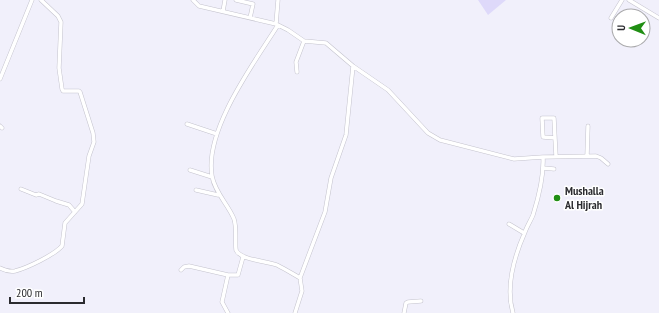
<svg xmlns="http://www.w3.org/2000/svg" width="659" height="313" font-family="'PT Sans Narrow',sans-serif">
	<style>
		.green { fill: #ded9fa }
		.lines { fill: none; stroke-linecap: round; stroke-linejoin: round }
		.minor-casing { stroke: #c4c3cd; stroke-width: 4.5 }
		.minor { stroke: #fff; stroke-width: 3.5 }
		.poi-dot { fill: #208e13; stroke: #fff; stroke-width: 1.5 }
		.labels { text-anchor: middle; stroke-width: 3; stroke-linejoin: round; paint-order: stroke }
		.poi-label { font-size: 12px; font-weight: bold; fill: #2b2b2f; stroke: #fff; text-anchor: start }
	</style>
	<rect width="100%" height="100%" fill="#f1f0fb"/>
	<path class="green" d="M478,0H506L488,15Z"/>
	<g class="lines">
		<g class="minor-casing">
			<path id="minor" d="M193,0L199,6L276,24L288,30L304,41L326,43L353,66L388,90L428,133L440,140L514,159L543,157C544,176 539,196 533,215C531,220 527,226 525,232C514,257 505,286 513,313
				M236,0L253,4L250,18
				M629,0L659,18
				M223,11L225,0
				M611,18L622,0
				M276,24L278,0
				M278,25C254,63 204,130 212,176C215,193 228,204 234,219C237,228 235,241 236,250C240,260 267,261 277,265C285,269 293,274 300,278L302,291L295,313
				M297,72L296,62L304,41
				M0,79L32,0
				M187,124L217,134
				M0,126L2,128
				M555,138L554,118H542L543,137L555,138L556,156
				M587,156L588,126
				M543,157L596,156L601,158L608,164
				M543,168L554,169
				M190,170L212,177
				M21,189L36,195L39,194L56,201L69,205L75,212
				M196,190L218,195
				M509,224L524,233
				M0,268C4,270 10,272 15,271C27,268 54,255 62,246L65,223L82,204L89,156L94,142L93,133L80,92L79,91H63L62,89L59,68L61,22L58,16L41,0
				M181,270L184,267L189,266L228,275
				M300,278L325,212L331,178L346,135L353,66
				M228,313L222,302L228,275H238L243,257
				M404,313L406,303L408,302L421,301"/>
		</g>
		<use href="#minor" class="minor"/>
	</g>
	<circle class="poi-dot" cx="557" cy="198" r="4"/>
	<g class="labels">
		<g class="poi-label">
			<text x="565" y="195">Mushalla<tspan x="565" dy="14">Al Hijrah</tspan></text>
		</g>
	</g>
	<g transform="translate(631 28) rotate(271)"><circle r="19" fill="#ffffff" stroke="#aaaaac"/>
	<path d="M0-3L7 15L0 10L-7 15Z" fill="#208e13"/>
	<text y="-6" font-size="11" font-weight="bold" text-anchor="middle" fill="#2b2b2f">U</text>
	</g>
	<path d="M10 297v6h74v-6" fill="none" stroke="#2b2b2f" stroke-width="2"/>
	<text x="16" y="297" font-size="12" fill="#2b2b2f" stroke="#ffffff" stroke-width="3" paint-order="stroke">200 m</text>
</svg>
